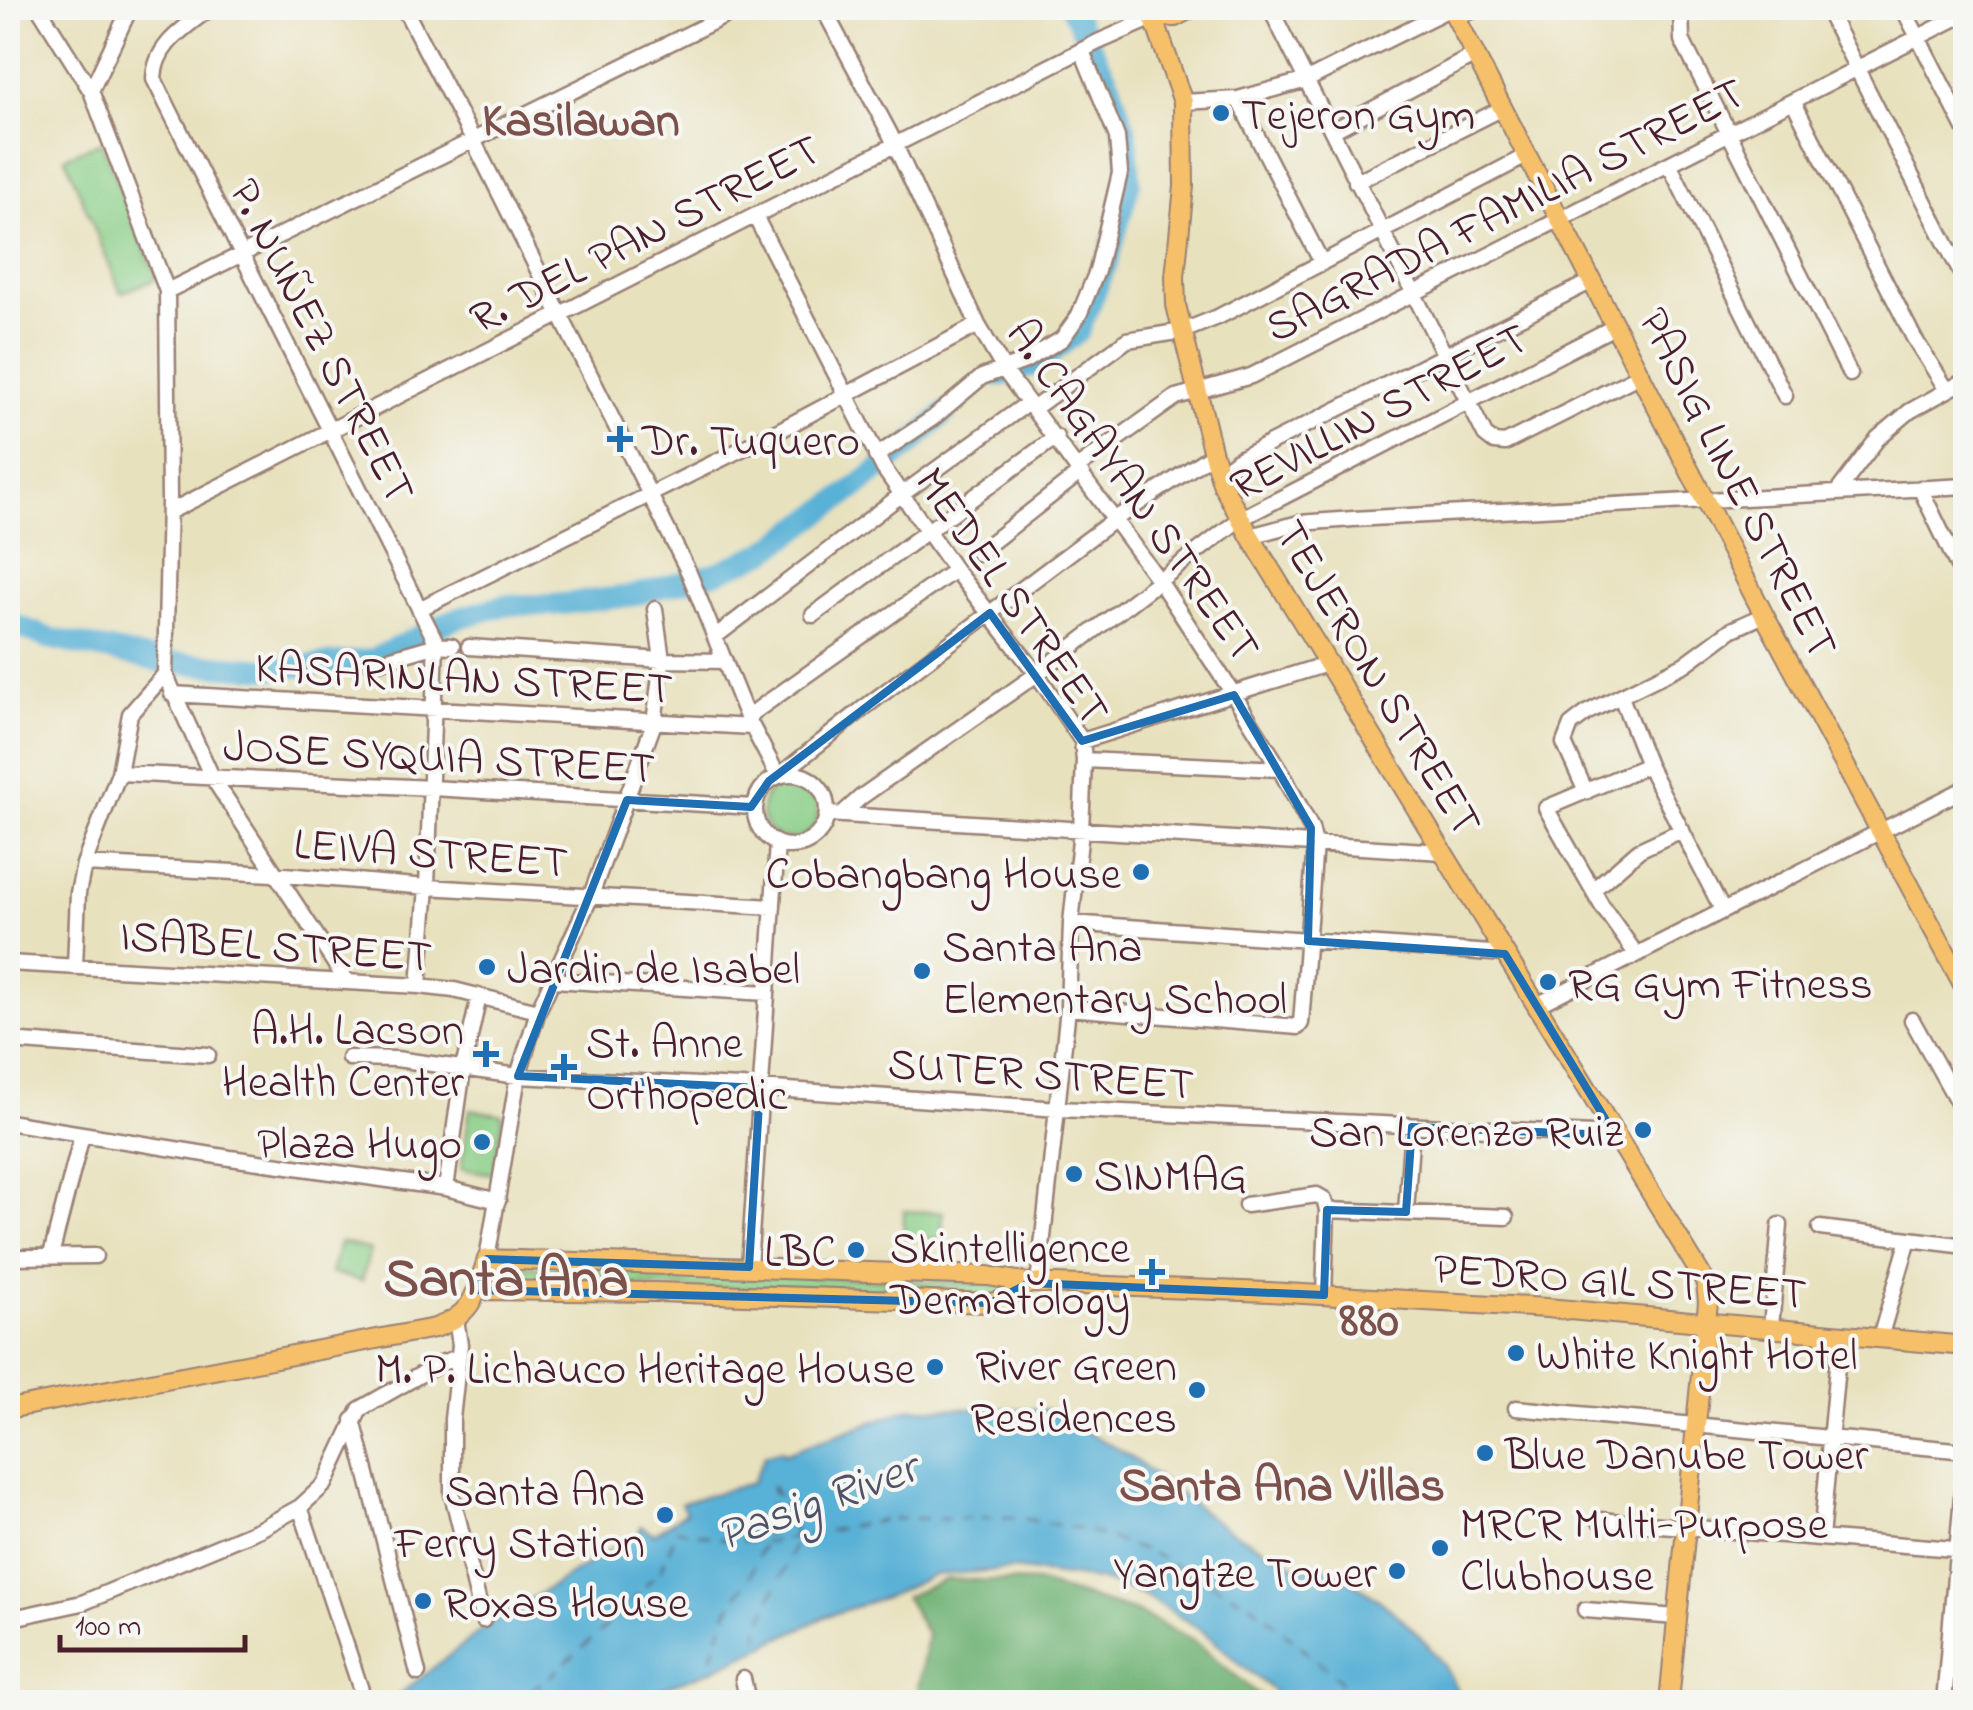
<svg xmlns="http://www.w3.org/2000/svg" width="1973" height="1710" font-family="'Indie Flower',sans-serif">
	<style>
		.green { fill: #8bcf88; stroke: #6a775a; stroke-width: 2.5 }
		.forest { fill: #70b274; stroke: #5d6850; stroke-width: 2.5 }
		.water { fill: #59b1d6; stroke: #526880; stroke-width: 2.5 }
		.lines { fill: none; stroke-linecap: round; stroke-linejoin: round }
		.river { stroke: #59b1d6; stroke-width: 22 }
		.ferry { stroke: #4f5267; stroke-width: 2.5; stroke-dasharray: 12 10; stroke-linecap: butt }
		.minor-casing { stroke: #998074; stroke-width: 19 }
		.major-casing { stroke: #998074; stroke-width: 22 }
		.minor { stroke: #fff; stroke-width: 14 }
		.major { stroke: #f6c06b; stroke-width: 18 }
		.marked { fill: none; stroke: #1f6fb2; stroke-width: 8; stroke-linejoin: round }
		.poi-dot { fill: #1f6fb2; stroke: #f6f6f2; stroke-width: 4 }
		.labels { text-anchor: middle; stroke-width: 8; stroke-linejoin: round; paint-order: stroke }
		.poi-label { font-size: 45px; fill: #4a1f2b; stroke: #f6f6f2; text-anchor: start }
		.street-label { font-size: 45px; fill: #4a1f2b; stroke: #f6f6f2 }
		.neighbourhood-label { font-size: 48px; font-weight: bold; fill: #7d514b; stroke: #f6f6f2 }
		.water-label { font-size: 48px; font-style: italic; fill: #4f5267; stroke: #f6f6f2 }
		.quarter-label { font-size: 50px; font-weight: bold; fill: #7d514b; stroke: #f6f6f2 }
		.district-label { font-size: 55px; font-weight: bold; fill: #7d514b; stroke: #f6f6f2 }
	</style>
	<rect width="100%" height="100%" fill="#f6f6f2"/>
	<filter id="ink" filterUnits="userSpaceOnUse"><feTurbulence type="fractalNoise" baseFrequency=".01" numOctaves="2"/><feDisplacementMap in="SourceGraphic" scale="20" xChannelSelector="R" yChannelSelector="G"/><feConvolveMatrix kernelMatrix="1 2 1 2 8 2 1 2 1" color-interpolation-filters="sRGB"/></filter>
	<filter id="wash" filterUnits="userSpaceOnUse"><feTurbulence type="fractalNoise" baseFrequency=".0048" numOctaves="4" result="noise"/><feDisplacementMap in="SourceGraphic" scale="40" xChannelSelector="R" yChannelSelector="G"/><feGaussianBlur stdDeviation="2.25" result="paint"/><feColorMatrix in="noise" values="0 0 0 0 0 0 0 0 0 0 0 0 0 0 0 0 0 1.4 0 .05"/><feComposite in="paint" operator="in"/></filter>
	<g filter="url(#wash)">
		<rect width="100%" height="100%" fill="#e8e1bd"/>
		<path class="green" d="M101,142L157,279L121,293L65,157Z
			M762 811a28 28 0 1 1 56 0a28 28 0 1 1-56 0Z
			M470,1109L503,1115L494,1174L461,1169Z
			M904,1211L943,1212L942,1240L903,1238Z
			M340,1242L370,1250L362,1281L331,1273Z
			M520,1266L1000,1284L1003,1290L1001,1295L522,1284L515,1280L514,1270Z"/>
		<path class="forest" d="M947,1579L1036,1582L1136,1612L1192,1639L1267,1702H916L927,1635L905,1597Z"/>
		<path class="water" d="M911,1408L1048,1410L1125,1453L1222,1526L1300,1568H1312L1317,1563C1365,1585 1407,1619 1440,1660C1450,1672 1455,1689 1462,1702H1286L1200,1629L1142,1594L1099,1580L1013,1569L934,1575L891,1595L827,1616L710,1671L626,1702H390L488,1625L639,1533L641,1526L654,1534L686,1512L681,1503L752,1483L765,1455L782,1450L784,1454Z"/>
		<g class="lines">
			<path class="river" d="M1000,376L1039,363L1079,331L1108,260L1130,182L1126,133L1110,84L1071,8
				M8,622L48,638L162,662L268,669L371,660L452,620L505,605H553L631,596L718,572L765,552L853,490L908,447L945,413"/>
			<path class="ferry" d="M758,1640C760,1605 797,1560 794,1531C793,1518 779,1499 773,1487
				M712,1656L727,1612L750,1576L768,1531L773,1485
				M513,1702L550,1677L617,1616L662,1568L677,1529L722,1539L769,1542L891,1519L1014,1517L1086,1530L1151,1553L1253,1605L1338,1678L1352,1702"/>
		</g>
	</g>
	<g filter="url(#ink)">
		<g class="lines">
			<g class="minor-casing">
				<path id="minor" d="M39,8L91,91L167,291L169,501L165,674L212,777L345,979
					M210,8C185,28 155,44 154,79L436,642L427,887L419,986
					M404,8L473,140L689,573L747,717L778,776
					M823,8L890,134L978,325L1005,371L1160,582L1234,695L1280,769L1311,828L1315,844L1301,1023L1298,1027L1068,1008
					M1270,8L1485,435L1494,442L1505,443L1642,374
					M1681,8L1682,40L1850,374
					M1826,8L1966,283
					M1903,8L1966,131
					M1455,16L1482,8
					M91,91L130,8
					M1238,99L1322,263
					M1793,101L1914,338L1947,390
					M1183,102L1238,99L1307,80L1451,8
					M1332,131L1475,55
					M1669,164L1785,396
					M1356,182L1503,108
					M755,216L884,469L955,570L1037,674L1082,741L1084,760L1081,831L1071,923L1068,1008L1038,1283
					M167,291L741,8
					M1033,409L1127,340L1183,331L1218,317L1528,155
					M876,456L933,418L982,377L1025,361L1062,339L1079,315L1097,271L1120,173L1117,137L1082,51
					M1078,467L1176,397L1251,376L1966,13
					M1219,474L1237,460L1592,281
					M1920,488L1966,583
					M1838,491L1878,438L1910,411L1966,380
					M169,512L1098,42L1153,18
					M1250,536L1299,523L1353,519L1966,486
					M978,553L1081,472
					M419,609L782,429L978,325
					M813,615L1056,437
					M716,636L901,495L1028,403
					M469,647L662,660L725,661
					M371,664L437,645L452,646
					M172,694L752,727
					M1621,697L1648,765L1723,911
					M747,717L955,570
					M1082,741L1330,663
					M1084,760L1280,769
					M119,773L432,788L754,807
					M755 810a36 36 0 1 1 72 0a36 36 0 1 1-72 0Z
					M780,775L865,707L1115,519L1213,454
					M1586,792L1564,743L1571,725L1588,712L1685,664L1731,630L1764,615
					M827,814L1443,852
					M841,815L861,797L1037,674L1240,519L1616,326
					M84,864L273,874L427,887L773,907
					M1593,890L1639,850L1682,830
					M1071,923L1505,954
					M1636,954L1602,906L1546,808L1648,765
					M8,963L419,986L454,990L538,1011
					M75,966L78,893L84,864L119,773L130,714L165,674
					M553,980L767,993
					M1537,1005L1966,788
					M1912,1020L1966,1117
					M8,1041L208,1055
					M349,1058L396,1059L518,1076L760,1088L1059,1109L1615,1135
					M8,1122L230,1158L446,1188L498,1201
					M446,1188L463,1069L479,996
					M1246,1205L1317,1195L1324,1199L1327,1210L1324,1295
					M1327,1210L1506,1217
					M1406,1212L1412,1127
					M1820,1228L1966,1246
					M51,1255L82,1135
					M9,1257L95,1256
					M487,1259L518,1076L538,1011L590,898L654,723L662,660L655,609
					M749,1267L777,843
					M456,1319L460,1345L452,1419V1494L483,1620
					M1771,1327L1780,1225
					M1880,1338L1909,1239
					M1516,1408L1966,1451
					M353,1420L418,1673
					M300,1507L365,1702
					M1599,1520L1966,1550
					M1821,1538L1840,1334
					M1585,1610L1677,1617
					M8,1619L82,1603L260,1529L300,1507L325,1484L360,1409L441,1363L456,1358
					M743,1679L748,1702
					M1944,1702L1966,1450"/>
			</g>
			<g class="major-casing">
				<path id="major" d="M1150,8L1183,102L1184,186L1175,277L1176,305L1213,454L1223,486L1250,536L1706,1283L1708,1302L1669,1702
					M1451,8L1764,615L1966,990
					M1153,18L1175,17L1192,8
					M477,1290L656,1292L990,1303L1004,1300L1029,1283
					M8,1409L435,1328C473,1315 476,1294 487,1259L988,1276L1029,1283L1269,1292L1547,1308L1966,1346"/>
			</g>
			<use href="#minor" class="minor"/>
			<use href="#major" class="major"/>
		</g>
	</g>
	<path class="marked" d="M990,613L1082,741L1234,695L1311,828L1308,941L1505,954L1615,1135L1412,1127L1406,1212L1327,1210L1324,1295L1029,1283L990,1303L477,1290L487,1259L749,1267L760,1088L518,1076L627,800L751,807L769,781Z"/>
	<g class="poi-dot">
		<circle cx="1221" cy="113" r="10"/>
		<path d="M615 424h10v10h10v10h-10v10h-10v-10h-10v-10h10z"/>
		<circle cx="1141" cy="872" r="10"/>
		<circle cx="487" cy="967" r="10"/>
		<circle cx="922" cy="971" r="10"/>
		<circle cx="1548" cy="982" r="10"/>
		<path d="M481 1039h10v10h10v10h-10v10h-10v-10h-10v-10h10z"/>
		<path d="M559 1052h10v10h10v10h-10v10h-10v-10h-10v-10h10z"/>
		<circle cx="1643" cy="1130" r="10"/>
		<circle cx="482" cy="1142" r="10"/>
		<circle cx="1074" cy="1174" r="10"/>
		<circle cx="856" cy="1250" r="10"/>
		<path d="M1147 1257h10v10h10v10h-10v10h-10v-10h-10v-10h10z"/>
		<circle cx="1516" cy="1353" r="10"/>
		<circle cx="935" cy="1367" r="10"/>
		<circle cx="1197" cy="1390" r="10"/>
		<circle cx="1485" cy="1453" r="10"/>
		<circle cx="665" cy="1515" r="10"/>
		<circle cx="1440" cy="1548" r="10"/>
		<circle cx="1397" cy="1571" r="10"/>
		<circle cx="423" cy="1601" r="10"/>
	</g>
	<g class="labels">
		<g class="poi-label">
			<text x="1241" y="129">Tejeron Gym</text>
			<text x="642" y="455">Dr. Tuquero</text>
			<text x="1121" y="888" text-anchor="end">Cobangbang House</text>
			<text x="942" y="961">Santa Ana<tspan x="942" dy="52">Elementary School</tspan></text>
			<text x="507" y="983">Jardin de Isabel</text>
			<text x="1568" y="998">RG Gym Fitness</text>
			<text x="464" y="1044" text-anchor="end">A.H. Lacson<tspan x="464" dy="52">Health Center</tspan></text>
			<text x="586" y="1057">St. Anne<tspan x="586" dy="52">Orthopedic</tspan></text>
			<text x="1623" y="1146" text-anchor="end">San Lorenzo Ruiz</text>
			<text x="462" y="1158" text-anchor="end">Plaza Hugo</text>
			<text x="1094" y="1190">SINMAG</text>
			<text x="1130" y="1262" text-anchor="end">Skintelligence<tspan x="1130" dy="52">Dermatology</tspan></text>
			<text x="836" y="1266" text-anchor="end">LBC</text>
			<text x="1536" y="1369">White Knight Hotel</text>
			<text x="1177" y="1380" text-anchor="end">River Green<tspan x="1177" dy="52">Residences</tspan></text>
			<text x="915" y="1383" text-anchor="end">M. P. Lichauco Heritage House</text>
			<text x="1505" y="1469">Blue Danube Tower</text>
			<text x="645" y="1505" text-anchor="end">Santa Ana<tspan x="645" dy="52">Ferry Station</tspan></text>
			<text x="1460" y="1538">MRCR Multi-Purpose<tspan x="1460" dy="52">Clubhouse</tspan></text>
			<text x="1377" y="1587" text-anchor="end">Yangtze Tower</text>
			<text x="443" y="1617">Roxas House</text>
		</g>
		<g class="street-label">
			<text transform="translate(1504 208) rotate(-27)" y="16">SAGRADA FAMILIA STREET</text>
			<text transform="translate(644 232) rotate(-27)" y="16">R. DEL PAN STREET</text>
			<text transform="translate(324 340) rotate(63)" y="16">P. NUÑEZ STREET</text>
			<text transform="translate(1378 410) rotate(-28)" y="16">REVILLIN STREET</text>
			<text transform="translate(1740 482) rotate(63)" y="16">PASIG LINE STREET</text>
			<text transform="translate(1135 489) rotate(55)" y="16">A. CAGAYAN STREET</text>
			<text transform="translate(1014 595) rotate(55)" y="16">MEDEL STREET</text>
			<text transform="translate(464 676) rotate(3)" y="16">KASARINLAN STREET</text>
			<text transform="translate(1380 677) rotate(59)" y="16">TEJERON STREET</text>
			<text transform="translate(439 755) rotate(3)" y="16">JOSE SYQUIA STREET</text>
			<text transform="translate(431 851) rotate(4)" y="16">LEIVA STREET</text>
			<text transform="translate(276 944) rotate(4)" y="16">ISABEL STREET</text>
			<text transform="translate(1041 1072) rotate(4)" y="16">SUTER STREET</text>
			<text transform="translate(1620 1279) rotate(4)" y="16">PEDRO GIL STREET</text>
		</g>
		<g class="neighbourhood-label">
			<text x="581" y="135">Kasilawan</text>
			<text x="1282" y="1500">Santa Ana Villas</text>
		</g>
		<g class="water-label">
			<text transform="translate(816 1499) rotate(-20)" y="17">Pasig River</text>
		</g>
		<g class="quarter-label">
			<text x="1369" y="1335">880</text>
		</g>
		<g class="district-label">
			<text x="506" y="1295">Santa Ana</text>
		</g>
	</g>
	<rect width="1973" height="1710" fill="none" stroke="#f6f6f2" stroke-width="40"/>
	<path d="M60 1635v15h185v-15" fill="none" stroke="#4a1f2b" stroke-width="5"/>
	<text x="75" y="1635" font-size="30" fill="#4a1f2b" stroke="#f6f6f2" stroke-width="8" paint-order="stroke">100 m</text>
</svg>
